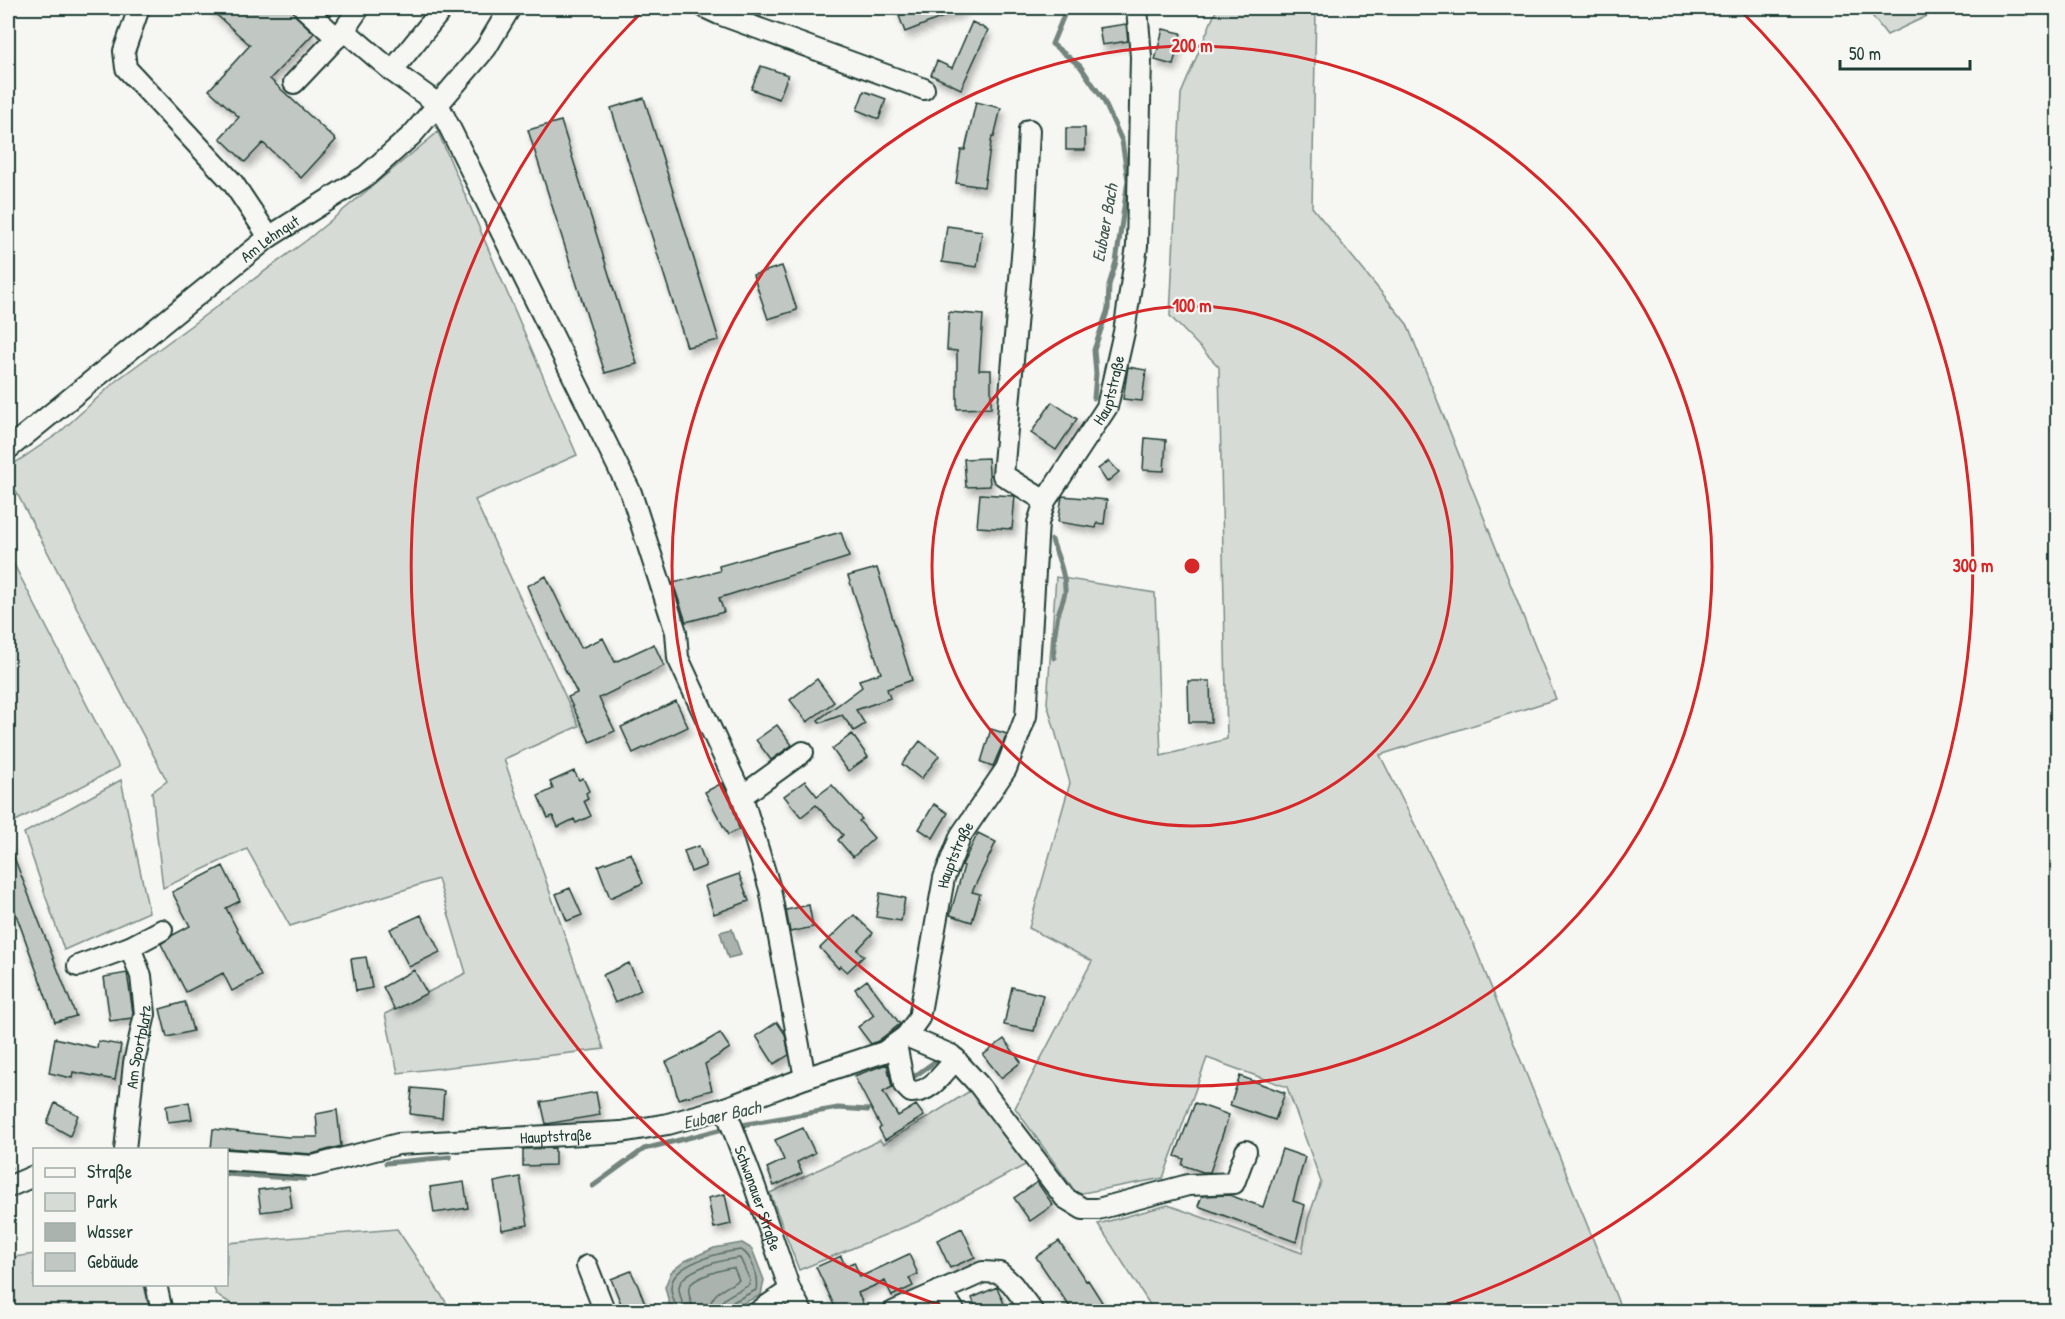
<svg xmlns="http://www.w3.org/2000/svg" width="2065" height="1319" font-family="'Patrick Hand',sans-serif">
	<style>
		.green { fill: #d6dbd6; stroke: #7a8c85; stroke-width: 1.5 }
		.water { fill: #aab3ae; stroke: #72847d; stroke-width: 1.5 }
		.lines { fill: none; stroke-linecap: round; stroke-linejoin: round }
		.shore { stroke: #576c65; stroke-width: 1.5 }
		.stream { stroke: #72847d; stroke-width: 5 }
		.building { fill: #c1c8c3; stroke: #1f3d34; stroke-width: 1.5; filter: url(#shadow) }
		.minor-casing { stroke: #1f3d34; stroke-width: 24 }
		.minor { stroke: #f6f6f2; stroke-width: 20 }
		.ring { fill: none; stroke: #d62828; stroke-width: 3 }
		.labels { text-anchor: middle; stroke-width: 4.5; stroke-linejoin: round; paint-order: stroke }
		.street-label { font-size: 16px; fill: #1f3d34; stroke: #f6f6f2 }
		.water-label { font-size: 18px; font-style: italic; fill: #425a52; stroke: #f6f6f2 }
		.centre { fill: #d62828; stroke: #f6f6f2; stroke-width: 3 }
		.ring-label { font-size: 18px; text-anchor: middle; font-weight: bold; fill: #d62828; stroke: #f6f6f2; stroke-width: 4.5; stroke-linejoin: round; paint-order: stroke }
	</style>
	<defs>
		<filter id="shadow"><feDropShadow dx="3.5" dy="6" stdDeviation="3" flood-color="#0004"/></filter>
	</defs>
	<rect width="100%" height="100%" fill="#f6f6f2"/>
	<filter id="ink" filterUnits="userSpaceOnUse"><feTurbulence type="fractalNoise" baseFrequency=".0167" numOctaves="2"/><feDisplacementMap in="SourceGraphic" scale="12" xChannelSelector="R" yChannelSelector="G"/><feConvolveMatrix kernelMatrix="1 2 1 2 8 2 1 2 1" color-interpolation-filters="sRGB"/></filter>
	<g filter="url(#ink)">
		<path class="green" d="M701,8H764L755,31Z
			M1217,8H1316L1312,207L1407,324L1556,699L1380,755L1470,935L1622,1311H1154L1098,1224L1168,1205L1302,1253L1308,1219L1321,1182L1287,1087L1207,1058L1163,1178L1077,1194L1015,1108L1092,961L1029,928L1070,783L1047,703L1056,577L1155,593L1161,756L1227,739L1219,367L1170,316L1181,94Z
			M1866,8H1944L1887,35Z
			M438,132L577,455L475,500L579,726L504,759L604,1049L398,1073L385,1014L466,973L438,879L290,926L247,849L163,888L152,792L167,781L8,476V468L59,433L117,380L307,240Z
			M8,553L119,767L8,825Z
			M121,780L149,912L64,950L24,833Z
			M973,1089L1029,1163L919,1221L799,1270L770,1193L880,1140L883,1144L925,1119Z
			M397,1229L452,1311H242L216,1294L213,1285L226,1284L227,1243Z
			M34,1254V1284L144,1285L150,1311H8V1258Z"/>
		<path class="water" d="M732,929L741,955L728,958L720,932Z
			M742,1243L752,1249L764,1280L761,1295L727,1311H671L665,1287L671,1272L685,1261L714,1248Z"/>
		<g class="lines">
			<path class="shore" d="M677,1312C676,1304 671,1296 671,1288C671,1263 722,1252 741,1250C753,1256 758,1278 756,1290L729,1304L726,1312
				M684,1312C684,1304 679,1296 679,1288C680,1269 725,1259 740,1258L750,1280L749,1285C737,1293 720,1295 718,1312
				M693,1312C693,1305 687,1293 689,1287C693,1277 725,1268 734,1268L739,1280C724,1289 710,1292 709,1312"/>
			<path class="stream" d="M1067,8L1052,44L1080,66L1103,99L1122,141L1128,180L1116,262L1109,285L1108,309L1094,350L1096,374L1094,398
				M1052,540C1057,556 1066,575 1065,592C1064,601 1058,610 1057,620C1055,631 1053,646 1054,658
				M915,1076L937,1060
				M736,1126L838,1108L868,1110
				M386,1163L450,1157
				M8,1169L10,1168
				M226,1174L304,1179
				M593,1186L644,1149L727,1128"/>
		</g>
		<path class="building" d="M209,8H292L296,16L314,33L270,79L336,140L301,178L263,143L245,162L220,138L239,117L209,90L250,45Z
			M896,8H966L905,32Z
			M972,22L988,30L961,89L931,75L937,61L952,68Z
			M1126,24L1128,41L1102,45L1099,28Z
			M1163,29L1181,33L1173,65L1155,60Z
			M761,66L788,75L779,99L751,89Z
			M864,91L886,99L879,119L857,110Z
			M644,98L719,340L687,347L611,108Z
			M976,102L1001,108L994,137L992,136L984,187L956,183L961,150H965Z
			M561,121L637,364L605,373L528,130Z
			M1066,128H1085V150H1066Z
			M947,226L982,231L977,267L942,262Z
			M782,266L797,310L768,319L753,275Z
			M949,312L983,315L979,370H991V408L957,409V351L947,350Z
			M1128,367L1146,370L1142,401L1123,399Z
			M1052,402L1077,419L1056,450L1031,433Z
			M1145,438L1166,440L1164,471L1143,470Z
			M988,458L990,486L966,487L964,459Z
			M1109,461L1119,472L1107,482L1098,469Z
			M980,494L1015,496L1012,529L977,527Z
			M1062,496L1107,500L1104,524L1097,523L1096,528L1058,522Z
			M841,532L849,557L719,598L724,612L686,622L673,583L720,571L719,566Z
			M877,568L912,680L887,689L890,698L856,710L865,724L854,731L842,715L820,723L818,720L862,687L859,680L881,673L848,576Z
			M546,576L581,648L603,638L615,662L654,644L664,666L599,698L615,731L590,742L568,697L577,693L553,646L527,586Z
			M817,679L834,702L807,722L790,700Z
			M1188,681H1210L1211,722H1189Z
			M676,701L688,727L633,753L621,727Z
			M777,725L792,745L771,760L756,740Z
			M991,729L1007,734L993,766L981,762Z
			M852,734L868,757L848,771L832,749Z
			M920,741L939,756L921,779L902,764Z
			M574,771L579,780L583,778L589,791L586,793L588,799L584,801L591,816L576,823L574,819L558,827L553,816L548,818L538,796L553,789L550,782Z
			M805,781L817,796L832,785L862,819L859,821L874,838L853,857L838,840L843,835L816,805L801,817L784,796Z
			M722,783L731,800L739,829L728,835L705,792Z
			M934,804L948,813L933,838L919,829Z
			M978,833L996,842L972,892L980,894L972,922L950,915L964,866L962,865Z
			M8,842L76,1016L55,1022L8,892Z
			M699,846L706,866L691,872L684,851Z
			M631,853L643,883L610,898L598,866Z
			M223,866L240,901L226,908L261,976L232,991L223,973L186,992L161,944L173,935L190,926L172,892Z
			M739,874L749,901L714,914L705,886Z
			M570,888L582,915L567,921L556,894Z
			M880,893L905,898L901,921L876,917Z
			M809,905L813,927L790,932L786,910Z
			M421,915L440,952L409,967L390,929Z
			M854,915L873,933L857,950L864,956L847,972L841,966L838,968L820,948Z
			M366,957L372,988L356,991L351,959Z
			M629,963L641,990L615,1003L603,975Z
			M414,970L427,993L395,1010L383,987Z
			M127,973L133,1013L132,1018L110,1021L104,977Z
			M867,980L900,1024L878,1041L871,1044L858,1027L874,1015L855,989Z
			M1012,987L1043,995L1034,1031L1004,1025Z
			M185,1002L193,1031L167,1037L160,1009Z
			M777,1022L785,1034L789,1055L774,1064L756,1036Z
			M720,1033L730,1048L705,1064L712,1090L678,1099L671,1072L666,1062L695,1048Z
			M55,1038L97,1048L98,1041L121,1045L115,1080L73,1072L72,1078L49,1073Z
			M1004,1039L1021,1062L1001,1078L983,1055Z
			M887,1064L892,1087L883,1092L898,1116L916,1105L924,1116L885,1140L879,1129L881,1127L854,1076Z
			M1240,1076L1285,1093L1275,1120L1230,1105Z
			M412,1088L444,1091L442,1118L410,1114Z
			M596,1092L600,1115L546,1124L541,1102Z
			M189,1102L192,1119L168,1122L166,1106Z
			M55,1103L78,1115L70,1136L47,1123Z
			M1195,1103L1229,1115L1210,1172H1203L1182,1165L1184,1159L1175,1156Z
			M337,1110L341,1146L312,1154L227,1148L211,1149L213,1129L288,1137H318L316,1114Z
			M803,1128L815,1153L797,1162L802,1173L774,1186L767,1168L784,1160L775,1140Z
			M555,1148V1165L523,1166V1149Z
			M1282,1149L1305,1157L1293,1201L1305,1205L1296,1242L1198,1206L1202,1196L1229,1195L1263,1207Z
			M520,1177L528,1225L502,1230L494,1182Z
			M464,1182L468,1208L434,1213L430,1187Z
			M1037,1182L1053,1205L1030,1221L1014,1198Z
			M289,1186L292,1208L261,1212L258,1190Z
			M725,1194L731,1224L714,1228L708,1198Z
			M962,1228L975,1257L950,1268L937,1240Z
			M1059,1241L1086,1281L1088,1280L1102,1302L1100,1303L1106,1311H1073L1063,1297L1036,1257Z
			M909,1254L918,1274L909,1278L913,1286L892,1296L885,1281L858,1293L866,1311H837L816,1267L841,1256L845,1266L854,1262L860,1277Z
			M631,1271L638,1286L648,1311H624L611,1279Z
			M997,1287L1007,1311H977L972,1298Z"/>
		<g class="lines">
			<g class="minor-casing">
				<g id="minor">
					<path d="M139,8L124,51L126,68L233,183L269,237"/>
					<path d="M304,8L337,38"/>
					<path d="M443,8L392,71L438,104L631,493L676,632L678,658L742,796"/>
					<path d="M706,8L719,14L924,89"/>
					<path d="M344,30L359,8"/>
					<path d="M294,83L344,30L392,71"/>
					<path d="M1029,130L1024,233L1003,475L1045,501"/>
					<path id="s1" d="M8,449L269,237L366,176L412,135L486,48L510,8"/>
					<path d="M803,752L742,796L770,889L805,1078"/>
					<path d="M78,966L130,947L162,930"/>
					<path d="M906,1036L951,1055L979,1085L1065,1198L1083,1209H1098L1188,1185L1234,1183L1246,1151"/>
					<path d="M896,1044L904,1085L911,1092C931,1093 943,1073 956,1059"/>
					<path id="s2" d="M725,1108L755,1187L790,1290L802,1312"/>
					<path id="s3" d="M125,1150L134,1063L145,1014L141,976L130,947"/>
					<path id="s4" d="M226,1160L313,1166L398,1144L621,1132L668,1124L725,1108L805,1078L884,1052L906,1036L919,1018L944,878L961,835L1006,769L1026,716L1038,523L1045,501L1107,407L1124,332L1137,246L1141,57L1137,8"/>
					<path d="M8,1187L34,1176"/>
					<path d="M587,1266L605,1312"/>
					<path d="M156,1284L162,1312"/>
					<path d="M941,1290L955,1312"/>
					<path d="M758,1312L790,1290"/>
					<path d="M893,1312L983,1272L1000,1273L1012,1284L1033,1312"/>
				</g>
			</g>
			<use href="#minor" class="minor"/>
		</g>
	</g>
	<g class="ring">
		<circle cx="1192" cy="566" r="260"/>
		<circle cx="1192" cy="566" r="520"/>
		<path d="M957 1311A781 781 0 0 1 645 9M1739 9A781 781 0 0 1 1427 1311"/>
	</g>
	<g class="labels">
		<g class="street-label">
			<text dy="6" stroke="none"><textPath href="#s1" startOffset="336">Am Lehngut</textPath></text>
			<text dy="6" stroke="none"><textPath href="#s4" startOffset="1394">Hauptstraße</textPath></text>
			<text dy="6" stroke="none"><textPath href="#s4" startOffset="891">Hauptstraße</textPath></text>
			<text dy="6" stroke="none"><textPath href="#s3" startOffset="104">Am Sportplatz</textPath></text>
			<text dy="6" stroke="none"><textPath href="#s4" startOffset="333">Hauptstraße</textPath></text>
			<text dy="6" stroke="none"><textPath href="#s2" startOffset="96">Schwanauer Straße</textPath></text>
		</g>
		<g class="water-label">
			<text transform="translate(1105 223) rotate(-80)" y="6">Eubaer Bach</text>
			<text transform="translate(722 1115) rotate(-12)" y="6">Eubaer Bach</text>
		</g>
	</g>
	<circle cx="1192" cy="566" r="9" class="centre"/>
	<g class="ring-label">
		<text x="1192" y="52">200 m</text>
		<text x="1192" y="312">100 m</text>
		<text x="1973" y="572">300 m</text>
	</g>
	<rect width="2065" height="1319" fill="none" stroke="#f6f6f2" stroke-width="30"/>
	<rect x="15" y="15" width="2035" height="1289" fill="none" stroke="#1f3d34" stroke-width="2" filter="url(#ink)"/>
	<rect x="33" y="1148" width="195" height="138" fill="#f6f6f2" stroke="#a0aca6" stroke-width="1.5"/>
	<rect x="45" y="1168" width="30" height="9" fill="#f6f6f2" stroke="#a0aca6" stroke-width="1.5"/>
	<text x="87" y="1178" font-size="18" fill="#1f3d34">Straße</text>
	<rect x="45" y="1193" width="30" height="18" fill="#d6dbd6" stroke="#a0aca6" stroke-width="1.5"/>
	<text x="87" y="1208" font-size="18" fill="#1f3d34">Park</text>
	<rect x="45" y="1223" width="30" height="18" fill="#aab3ae" stroke="#a0aca6" stroke-width="1.5"/>
	<text x="87" y="1238" font-size="18" fill="#1f3d34">Wasser</text>
	<rect x="45" y="1253" width="30" height="18" fill="#c1c8c3" stroke="#a0aca6" stroke-width="1.5"/>
	<text x="87" y="1268" font-size="18" fill="#1f3d34">Gebäude</text>
	<path d="M1840 60v9h130v-9" fill="none" stroke="#1f3d34" stroke-width="3"/>
	<text x="1849" y="60" font-size="18" fill="#1f3d34" stroke="#f6f6f2" stroke-width="4.5" paint-order="stroke">50 m</text>
</svg>
